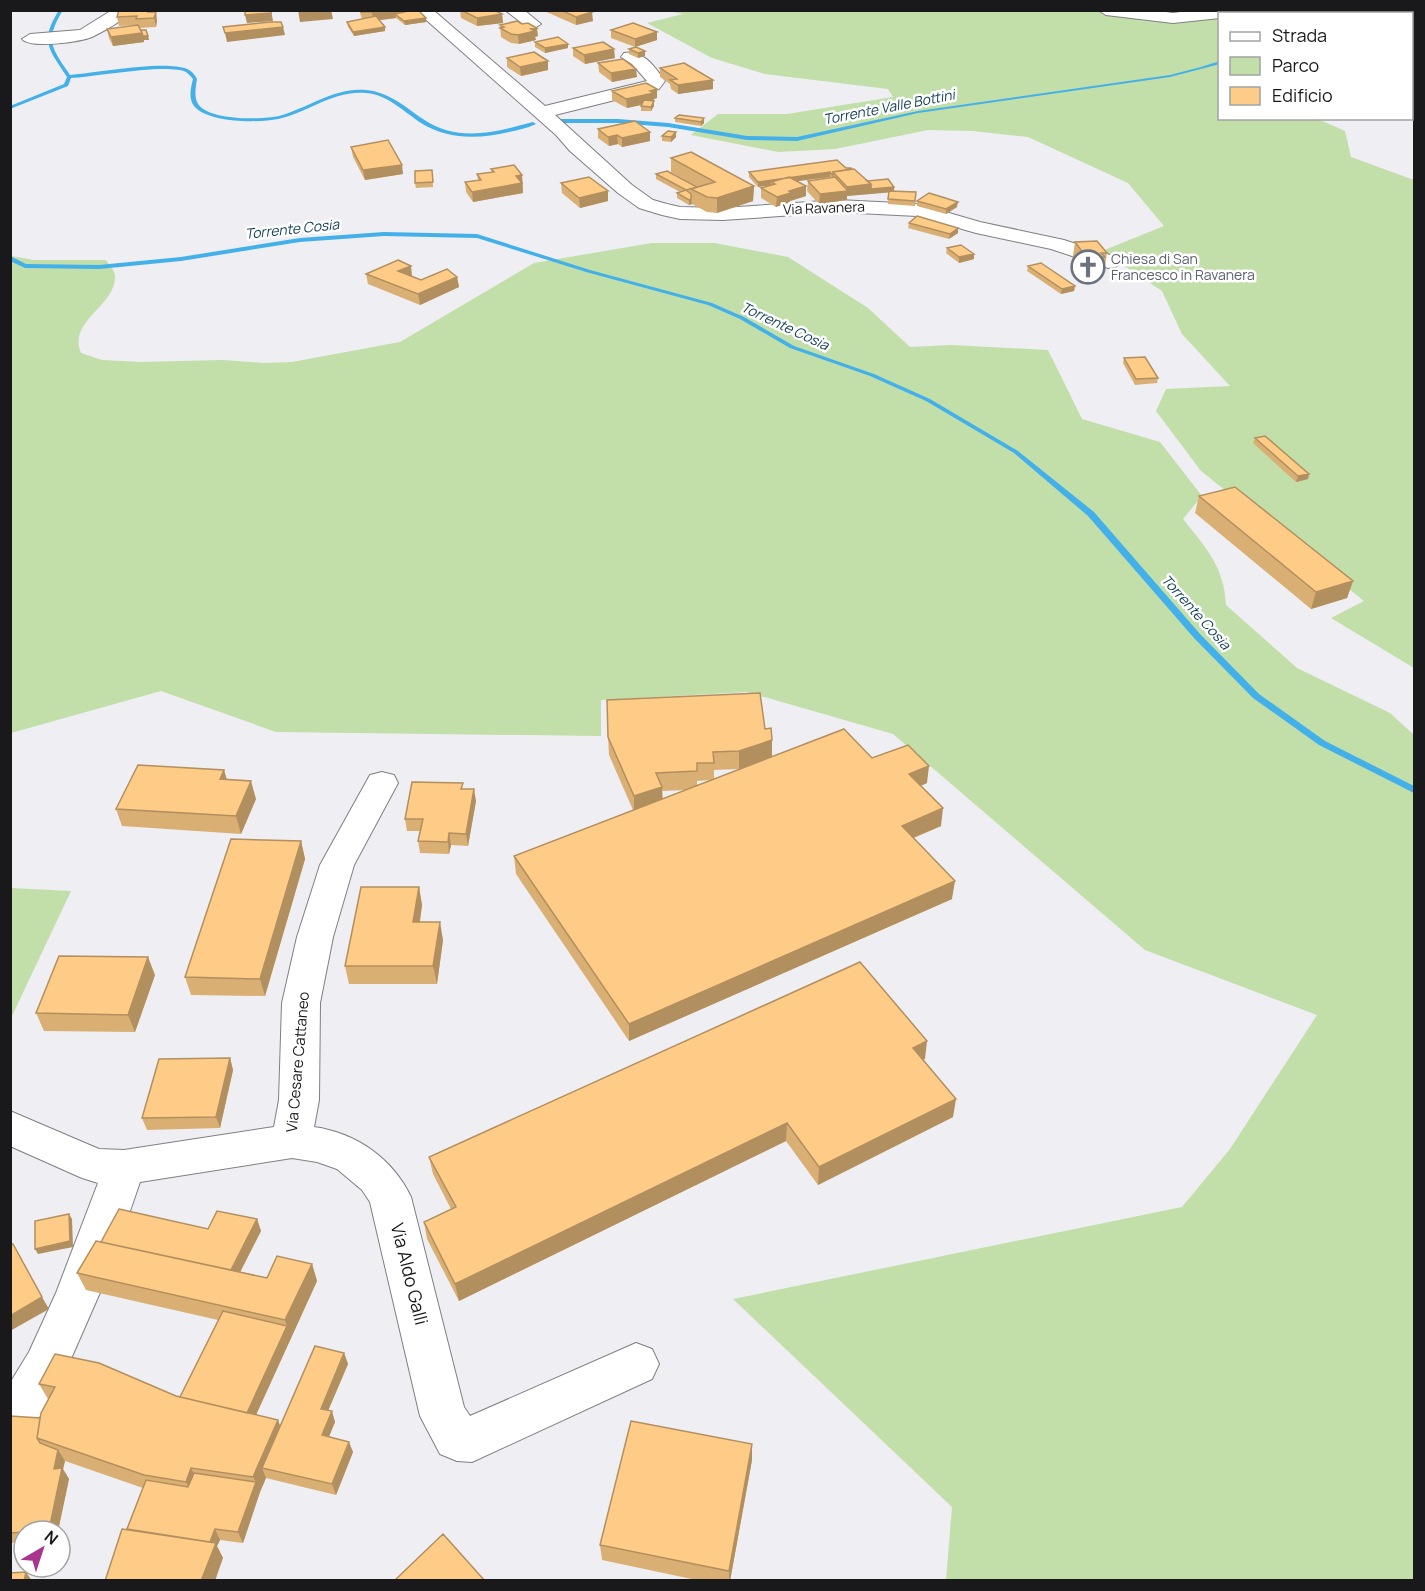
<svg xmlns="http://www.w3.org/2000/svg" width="1425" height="1591" font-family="Manrope,sans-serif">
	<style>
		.green { fill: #c2dea9 }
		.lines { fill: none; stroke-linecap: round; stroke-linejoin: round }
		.stream { fill: #44b0ea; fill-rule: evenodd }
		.street-casing { stroke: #7f7f83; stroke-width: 2 }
		.secondary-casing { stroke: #7f7f83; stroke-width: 2 }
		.street { fill: #fff; fill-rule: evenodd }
		.secondary { fill: #fff; fill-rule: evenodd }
		.wall { fill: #daaf74; fill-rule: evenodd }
		.shaded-wall { fill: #b28f5e }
		.building { fill: #fecc87; stroke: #b28f5e; stroke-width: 1.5 }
		.labels { text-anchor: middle; stroke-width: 5; stroke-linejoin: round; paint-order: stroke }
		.far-water-label { font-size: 14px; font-style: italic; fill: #103d55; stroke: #fff }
		.far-street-label { font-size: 14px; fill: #19191b; stroke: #fff }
		.far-worship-label { font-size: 14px; fill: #5b616d; stroke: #fff; text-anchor: start }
		.street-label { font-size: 15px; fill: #19191b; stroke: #fff }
		.near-street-label { font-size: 18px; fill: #19191b; stroke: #fff }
	</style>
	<rect width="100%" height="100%" fill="#eeeef3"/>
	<path class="green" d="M662,10H1108L1219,15L1220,118L1318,119L1345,131L1351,157L1414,180V668L1331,618L1364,601L1201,471L1156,411L1166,389L1230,386L1182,334L1162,291L1102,251L1164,226L1128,183L1028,137L973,131L928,130L835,149L778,152L691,135L718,114H787L893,97L888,89L765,74L712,58L647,23L683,14Z
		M652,243H715L788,257L868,308L910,347L951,345L1048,350L1082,419L1160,442L1202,496L1183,519C1206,548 1224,566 1226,605L1297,668L1390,713L1414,735V1580H946L952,1507L733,1299L1182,1207L1230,1149L1317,1015L1145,950L893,734L747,692L601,700V736L276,732L161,691L11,733V256L34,260H106C109,265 115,271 115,276C116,306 67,321 81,353L102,360L141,362L223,360L264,363L292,362L400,342L534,263Z
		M11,888L71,891L11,1018L10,888Z"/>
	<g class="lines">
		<path class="stream" d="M59,10H63C44,41 52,48 70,75C98,73 164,60 187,69C192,71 195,75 197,79C196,86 194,95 197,102C205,121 262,120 279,116C308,108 335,87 366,90C389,92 405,107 423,119C458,143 495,132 533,122L536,124C528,128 518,130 509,132C479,139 448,140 421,123C403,111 387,94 365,93C334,90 307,113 278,119C258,123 208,123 194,106C188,98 191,87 193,79C191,77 189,74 186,72C168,63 94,77 71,78L68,86L10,109V106L64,84L67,77C49,49 39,42 59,10Z
			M1220,61V64L1170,77L918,113L797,141L747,140L668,127L618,123H561L558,121L561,119H618L668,123L747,136L797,137L918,111L1170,75L1201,67Z
			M384,232L477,234L590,270L712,303L744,317L794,346L874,374L930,399L1018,451L1094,512L1200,634L1259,694L1325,741L1414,786V793L1319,745L1253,698L1194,638L1088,516L1014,453L926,401L870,376L790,348L740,319L708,305L586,272L477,238L384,236L300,242L181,261L99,269L25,268L10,261V256L26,264L99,265L181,257L300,238Z"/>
		<g class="street-casing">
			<path id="street" d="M112,10H132C123,21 104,31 92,37C80,42 30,49 22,39L30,34L80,30Z
				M415,10H433L545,106L647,81L632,64L621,57L624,53C643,49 655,67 665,81L659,89L555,115L632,185L653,200L667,204L680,207L723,208L838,200L918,204L980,222L1064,240L1116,257L1119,262L1116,267L1108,268L1051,249L976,233L917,216L838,212L723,220L680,219L662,215L639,208L618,193L570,151L556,135Z
				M505,10H524L541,24L533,29L527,27Z
				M382,772L394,775L398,783L354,865L333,937L320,1003L319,1100L314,1127C357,1133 393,1159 411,1197L464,1407L470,1416L636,1343L652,1349L659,1364L652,1379L472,1462L457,1461L440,1454L420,1416L370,1202L362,1190L337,1169L317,1162L292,1158L140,1182L109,1272L56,1393L35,1423L26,1431L10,1437V1383L29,1352L56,1293L98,1183L82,1178L10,1146V1111L99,1149L124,1150L274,1127L279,1100L282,1003L297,937L320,865L370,775Z"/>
		</g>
		<g class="secondary-casing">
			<path id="secondary" d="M1098,10H1151L1173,13L1196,10H1251L1248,14H1220V18L1173,23L1106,15Z
				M1263,10H1301L1304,14H1266Z
				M1412,49L1414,50V60L1412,59Z"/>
		</g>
		<use href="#street" class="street"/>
		<use href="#secondary" class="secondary"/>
	</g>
	<path class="wall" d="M359,10H418L426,18V22L405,25L396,18L379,20L385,31L354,36L348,27L347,22L362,19Z
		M460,10H494L502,14L503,23L477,26L461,18Z
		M542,10H588L593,21L576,25Z
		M1354,10H1406L1405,14H1353Z
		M151,12L157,20L156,27L139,28L141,31L148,36L149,40H144V42L113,46L109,38L107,29L138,25L119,26L117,17Z
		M500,25L538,36L535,37L536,40L519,44L511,43L501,37Z
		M611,30L657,40L635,47L611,38Z
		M535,42L568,48L545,53L535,47Z
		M573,48L615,58L585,64L573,56Z
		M629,49L645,51V56L638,58L629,54Z
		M507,58L548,70L521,76L507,67Z
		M598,63L637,77L612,82L599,72Z
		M660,68L713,89L678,94L671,89L670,84L660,77Z
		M612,91L657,98L654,99V106L651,111H641V105L627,108L612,100Z
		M679,115L704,123L701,126L675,122V118Z
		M598,129L650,132V141L622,147L618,144L609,146L598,138Z
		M676,132V137L671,142L662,141V136Z
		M351,147L403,174L365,180L353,157Z
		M671,158L754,186L753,201L717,213L707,212L692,204L689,205L677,198V193L680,192L656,179V174L698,187L671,172Z
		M846,168L867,181L894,191L916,192L915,206L888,204L889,192L847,196V200L819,204L807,191L808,181L830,178V177L797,181L806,186V196L790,201V202L776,207L761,198V188L771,185L758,187L749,177V172Z
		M491,169L522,175L523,193L473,202L466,192L465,182L478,180L477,174L492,172Z
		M432,170L433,187L416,188L415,183Z
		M561,183L608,201L580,208L562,193Z
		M917,201L957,207L946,214L917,206Z
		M909,223L958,228V233L949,239L908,228Z
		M1075,242L1107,253L1104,272L1102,273L1101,277L1084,278L1072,262Z
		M947,248L974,254V259L959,263L946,253Z
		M1028,266L1075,286L1074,291L1061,294L1027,271Z
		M366,274L412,276L421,280L457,277L459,287L420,305L368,284Z
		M1124,358L1158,378L1157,383L1135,385L1123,363Z
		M1255,438L1309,474L1308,479L1296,482L1253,443Z
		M1199,496L1353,581L1347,598L1311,609L1195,513Z
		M765,729L772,757L872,758L927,783L921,786L941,826L914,838L952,899L629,1041L516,874L514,856L633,810L609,755L608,737ZM754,764L714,779V770L739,769ZM710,780L697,785V781ZM686,790L662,799V791Z
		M224,770L227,780L256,799L241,834L122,826L116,809Z
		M464,789L476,801L468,846L451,845L449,854L420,853L418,841L420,831H407L405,819Z
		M301,841L305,859L265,996L191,995L185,977Z
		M419,887L422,905L420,922L443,940L437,984H349L345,966Z
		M155,975L135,1032L44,1031L36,1013Z
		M230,1058L233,1070L220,1128L147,1130L142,1118Z
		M923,1059L953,1117L818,1185L786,1141L459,1301L427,1239L424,1222L451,1209L433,1174L429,1157L925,1059Z
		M257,1219L261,1231L240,1272L267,1278L312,1264L317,1281L256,1415L280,1426L344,1353L348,1364L328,1411L335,1422L329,1437L353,1452L336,1495L266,1478L260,1492L243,1543L220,1540L217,1546L223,1558L127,1529L143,1488L65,1461L63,1469L69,1479L58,1531H24V1542L10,1543V1416L40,1418L48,1399L39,1384L180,1397L218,1320L86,1290L77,1273L101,1242L208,1229Z
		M752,1444V1460L730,1581H701L602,1560L600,1545Z"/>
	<path class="shaded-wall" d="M271,10L273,21L247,23L245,15Z
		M298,10H331L333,19L300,22Z
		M385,10H417L395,14L396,18L373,21L372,12Z
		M1406,10L1405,14H1382L1385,11Z
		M156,12L157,20L156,27L154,18Z
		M592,12L593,21L576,25V17Z
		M502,14L503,23L477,26V18Z
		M426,18V22L405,25L404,21Z
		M283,27L285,35L227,42L225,33Z
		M385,27V31L354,36L353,32Z
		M537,28L538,36L535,37L536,40L519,44L518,35L531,29Z
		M657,32V40L635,47V39Z
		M142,33L148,36L149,40H144V42L113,46L111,37Z
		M568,44V48L545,53V48Z
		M614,49L615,58L585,64L584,55Z
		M645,51V56L638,58V53Z
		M548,61V70L521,76L520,67Z
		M636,69L637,77L612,82L611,73Z
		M1414,73V81L1412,82V74Z
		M713,80V89L678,94V85Z
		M657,89V98L654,99V102L627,108L626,99Z
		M654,101V106L651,111V107Z
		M704,118V123L701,126V122Z
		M650,132V141L622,147V138Z
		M676,132V137L671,142V137Z
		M617,135L618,144L609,146L608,137Z
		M402,165L403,174L365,180L363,170Z
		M830,172V177L775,184L771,182V185L758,187V182Z
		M522,175L523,193L473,202L472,192L516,176Z
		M871,184L894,187V192L847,196V200L819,204L820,194L847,191V187Z
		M754,186L753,201L717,213V198Z
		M806,186V196L790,201V202L776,207L777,197L789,191Z
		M608,191V201L580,208L579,198Z
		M691,199L692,204L689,205V200Z
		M958,202L957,207L946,214V209Z
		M958,228V233L949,239L950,234Z
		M974,254V259L959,263V257Z
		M411,266L412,276L400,281L398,271Z
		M457,277L459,287L420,305L418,294Z
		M1075,286L1074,291L1061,294L1062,289Z
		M1309,474L1308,479L1296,482L1298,476Z
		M1353,581L1347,598L1311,609L1316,592Z
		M772,740V757L739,769V751Z
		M929,766L927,783L907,791L909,774Z
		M224,770L229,788L220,779Z
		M251,781L256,799L241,834L236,816Z
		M662,787L663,805L634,814V796Z
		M474,789L476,801L468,846L466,834Z
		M943,808L941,826L900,843L902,826Z
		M449,833L451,845L449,854L448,842Z
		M301,841L305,859L265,996L260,979Z
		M955,881L952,899L629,1041V1024Z
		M419,887L422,905L417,940L413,922Z
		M440,922L443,940L437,984L433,966Z
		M148,957L155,975L135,1032L128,1015Z
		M927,1041L925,1059L910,1066L913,1048Z
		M230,1058L233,1070L220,1128L216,1117Z
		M956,1099L953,1117L818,1185L819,1167Z
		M787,1123L786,1141L459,1301L455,1284Z
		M69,1214L72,1219L73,1247L38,1254L35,1249Z
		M257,1219L261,1231L233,1286L229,1275Z
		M312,1264L317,1281L250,1428L245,1417L287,1326L285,1320Z
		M42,1297L49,1309L10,1331V1316Z
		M344,1353L348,1364L324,1420L321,1409Z
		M332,1411L335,1422L325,1446L322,1435Z
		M278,1420L284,1436L262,1468L266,1478L260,1492L243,1543L238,1532L256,1482L253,1477Z
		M349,1442L353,1452L336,1495L332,1484Z
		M752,1444V1460L730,1581H729V1571Z
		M58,1450L65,1461L63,1469L69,1479L58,1531H50L54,1469Z
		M191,1468L199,1484L194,1497L186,1482Z
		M215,1529L220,1540L217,1546L223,1558L215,1581H201L209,1546Z
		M26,1572L32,1581H24Z"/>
	<path class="building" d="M119,10H149L148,12H156L154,18L136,19L137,16L117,17Z
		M245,10H271V13L245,15Z
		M361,10H385L372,12H361Z
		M413,10H418L426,18L404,21L395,14Z
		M461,10H494L502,14L477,18Z
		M561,10H588L592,12L576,17Z
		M1364,10H1387L1385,11L1389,12L1371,14Z
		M376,16L385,27L353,32L347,22Z
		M517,21L522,24L528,23L537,28L531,29L535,31L518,35L511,34L500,28L504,27L500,25Z
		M270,22H281L283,27L225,33L223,27Z
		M633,23L657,32L635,39L611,30Z
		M138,25L142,33L111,37L107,29Z
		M141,30H146L148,36H143Z
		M558,37L568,44L545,48L535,42Z
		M603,42L614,49L584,55L573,48Z
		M636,47L645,51L638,53L629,49Z
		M534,52L548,61L520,67L507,58Z
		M623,59L636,69L611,73L598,63Z
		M684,63L713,80L678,85L670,80L677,79L660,68Z
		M1412,68L1414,69V73L1412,74Z
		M646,83L657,89L650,91L654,93L626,99L612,91Z
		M644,100L654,101L651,107L641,106Z
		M679,115L704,118L701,122L675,118Z
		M635,121L650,132L622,138L617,135L608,137L598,129Z
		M668,131L676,132L671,137L662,136Z
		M388,140L402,165L363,170L351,147Z
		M691,152L754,186L717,198L707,197L691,189L715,182L671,158Z
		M837,160L846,168H851L852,169L833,172V176L830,172L758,182L749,172Z
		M514,165L522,175L516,176L522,183L472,192L465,182L481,180L477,174L494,172L491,169Z
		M854,169L871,184L847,187L833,172Z
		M432,170L433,182L415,183V171Z
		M667,171L697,187L686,190L656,174Z
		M589,177L608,191L579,198L561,183Z
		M789,177L806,186L789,191L791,193L777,197L761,188L775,184L771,182Z
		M835,177L848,191L820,194L808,181Z
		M888,179L894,187L871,189V184L867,181Z
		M686,190L691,194V199L689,200L677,193Z
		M889,191L916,192L915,201L888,199Z
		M929,193L958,202L946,209L917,201Z
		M917,216L958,228L950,234L909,223Z
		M1097,241L1107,253H1101L1105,257L1087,258L1075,242Z
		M961,245L974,254L959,257L947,248Z
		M398,260L411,266L398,271L421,280L447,269L457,277L418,294L366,274Z
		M1041,263L1075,286L1062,289L1028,266Z
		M1145,357L1158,378L1136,379L1124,358Z
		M1265,436L1309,474L1298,476L1255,438Z
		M1235,487L1353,581L1316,592L1199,496Z
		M760,693L765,729L771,728L772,740L739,751L713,752L714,763H697V771L656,773L662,787L634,796L608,737L607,700Z
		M844,729L872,758L908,745L929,766L909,774L943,808L902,826L955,881L629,1024L514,856Z
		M138,765L224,770L220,779L251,781L236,816L116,809Z
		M412,782L463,783L461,789H474L466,834L449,833L448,842L418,841L423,819H405Z
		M231,839L301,841L260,979L185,977Z
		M361,887H419L413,922H440L433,966H345Z
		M59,956L148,957L128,1015L36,1013Z
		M860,962L927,1041L913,1048L956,1099L819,1167L787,1123L455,1284L424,1222L456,1207L429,1157Z
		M230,1058L216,1117L142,1118L159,1059Z
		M119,1209L208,1229L217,1211L257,1219L231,1270L101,1242Z
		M69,1214L70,1241L35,1249V1221Z
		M96,1241L267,1278L277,1256L312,1264L285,1320L77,1273Z
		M13,1244L42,1297L10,1316V1245Z
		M223,1311L287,1326L247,1413L180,1397Z
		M315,1346L344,1353L321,1409L332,1411L322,1435L349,1442L332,1484L262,1468Z
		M55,1354L99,1363L176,1396L278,1420L253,1477L191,1468L186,1482L144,1475L37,1438L41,1413L55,1387L39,1384Z
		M10,1416L40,1418L37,1438L40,1443L58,1450L54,1469L62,1468L49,1530L10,1533Z
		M631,1421L752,1444L729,1571L600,1545Z
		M194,1473L256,1482L238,1532L215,1529L210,1542L127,1529L146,1480L188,1487Z
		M122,1529L216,1543L201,1581H105Z
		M443,1534L485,1581H394Z
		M26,1572L24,1581H10V1573Z"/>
	<defs>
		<g id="church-ring" transform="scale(1.725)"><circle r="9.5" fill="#fff" stroke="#6b7280" stroke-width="1.5"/><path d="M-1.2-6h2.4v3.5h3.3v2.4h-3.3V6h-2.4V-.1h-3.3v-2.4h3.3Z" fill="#6b7280"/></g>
	</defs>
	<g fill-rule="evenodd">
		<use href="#church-ring" x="1088" y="267"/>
	</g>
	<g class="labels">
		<g class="far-water-label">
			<text transform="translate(889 107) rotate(-11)" y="5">Torrente Valle Bottini</text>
			<text transform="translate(292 229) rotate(-6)" y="5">Torrente Cosia</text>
			<text transform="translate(785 326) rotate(25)" y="5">Torrente Cosia</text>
			<text transform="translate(1196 612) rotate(48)" y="5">Torrente Cosia</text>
		</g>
		<g class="far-street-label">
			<text transform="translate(824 208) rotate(-2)" y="5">Via Ravanera</text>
		</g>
		<g class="far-worship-label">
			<text x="1111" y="264">Chiesa di San<tspan x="1111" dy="16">Francesco in Ravanera</tspan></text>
		</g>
		<g class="street-label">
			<text transform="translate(298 1062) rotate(-85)" y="5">Via Cesare Cattaneo</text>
		</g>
		<g class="near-street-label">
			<text transform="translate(409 1274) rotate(76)" y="6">Via Aldo Galli</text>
		</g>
	</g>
	<rect width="1425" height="1591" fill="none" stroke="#19191b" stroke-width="24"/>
	<rect x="1218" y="12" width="195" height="108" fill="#ffffff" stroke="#a3a3a4" stroke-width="1.5"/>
	<rect x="1230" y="32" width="30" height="9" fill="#ffffff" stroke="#a3a3a4" stroke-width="1.5"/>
	<text x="1272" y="42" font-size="18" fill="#19191b">Strada</text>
	<rect x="1230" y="57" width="30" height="18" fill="#c2dea9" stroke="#a3a3a4" stroke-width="1.5"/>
	<text x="1272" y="72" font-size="18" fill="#19191b">Parco</text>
	<rect x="1230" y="87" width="30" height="18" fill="#fecc87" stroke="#a3a3a4" stroke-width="1.5"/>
	<text x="1272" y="102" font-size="18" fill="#19191b">Edificio</text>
	<g transform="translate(42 1549) rotate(39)"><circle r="28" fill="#ffffff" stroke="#a3a3a4" stroke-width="1.5"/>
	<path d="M0-4.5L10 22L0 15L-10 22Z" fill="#aa358d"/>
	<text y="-9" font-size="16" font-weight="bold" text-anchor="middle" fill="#19191b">N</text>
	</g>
</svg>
